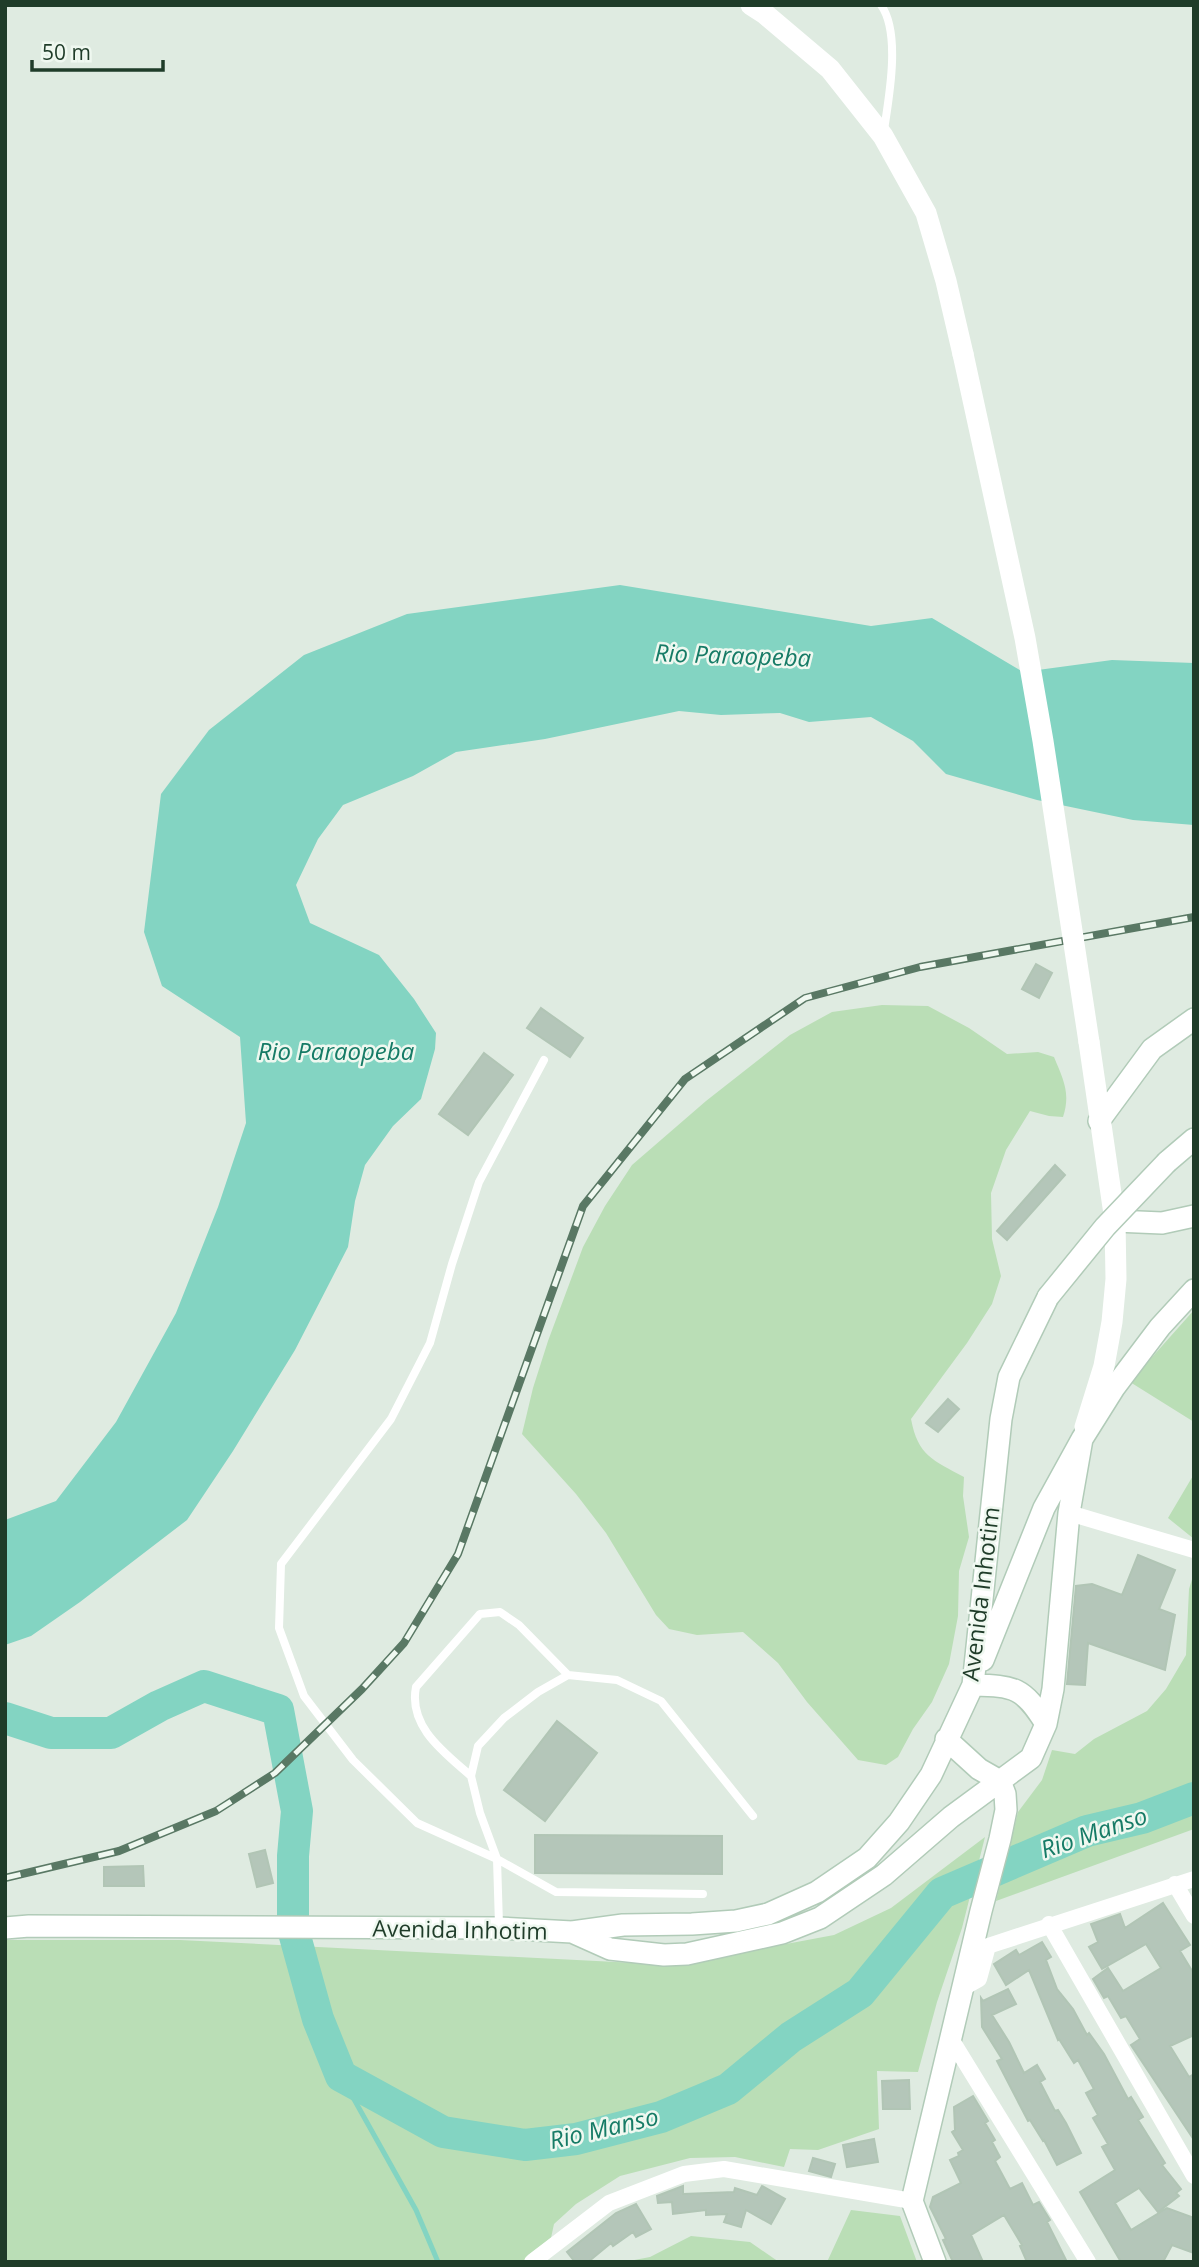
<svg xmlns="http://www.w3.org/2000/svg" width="1199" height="2267" font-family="'Open Sans',sans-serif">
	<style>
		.green { fill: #badeb6 }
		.water { fill: #83d4c2 }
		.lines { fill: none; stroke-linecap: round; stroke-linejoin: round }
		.stream { stroke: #83d4c2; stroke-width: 5 }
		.river { stroke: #83d4c2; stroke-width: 32 }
		.building { fill: #b4c6b9; stroke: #b1c5b5; stroke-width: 2 }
		.secondary-casing { stroke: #b1cbb8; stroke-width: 24 }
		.service { stroke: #fff; stroke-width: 8 }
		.minor { stroke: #fff; stroke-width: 16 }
		.tertiary { stroke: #fff; stroke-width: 21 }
		.secondary { stroke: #fff; stroke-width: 21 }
		.rail-casing { stroke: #597864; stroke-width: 8 }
		.rail { stroke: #eff8f0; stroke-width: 5; stroke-dasharray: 16; stroke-linecap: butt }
		.secondary-bridge-casing { stroke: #b1cbb8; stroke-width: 24; stroke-linecap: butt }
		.tertiary-bridge { stroke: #fff; stroke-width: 21 }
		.secondary-bridge { stroke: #fff; stroke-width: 21 }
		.labels { text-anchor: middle; stroke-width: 5; stroke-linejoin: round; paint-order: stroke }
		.street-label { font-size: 23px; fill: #1f3c29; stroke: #eff8f0 }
		.water-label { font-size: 24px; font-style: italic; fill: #167b66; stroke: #eff8f0 }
	</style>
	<rect width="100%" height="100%" fill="#dfebe1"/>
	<path class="green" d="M882,1005L928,1006L969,1028L1007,1054L1038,1052L1054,1057C1063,1079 1071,1093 1063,1117L1049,1116L1030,1111L1006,1150L991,1193L992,1239L1001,1276L992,1304L967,1343L911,1419C918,1456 933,1460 964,1477L963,1496L969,1537L959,1571L958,1616L949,1664L932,1702L913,1729L898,1757L886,1765L858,1760L807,1702L778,1663L743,1632L697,1635L669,1629L656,1615L606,1533L576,1494L522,1434L533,1388L548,1341L583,1247L605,1206L632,1165L706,1101L790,1035L832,1012Z
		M1194,1310V1422L1130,1382Z
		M1194,1474V1539L1168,1518Z
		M1194,1573V1829L996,1901L1018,1812L1042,1780L1052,1750L1075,1754L1094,1739L1147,1711L1166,1689L1186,1655L1189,1589Z
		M985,1837L962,1928L937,2002L918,2072L877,2071L879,2129L818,2150L790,2149L784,2167L735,2157L690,2158L620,2176L576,2204L554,2224L551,2238L528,2255L535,2262H5V1940H180L675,1965L834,1935L891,1908Z
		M851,2210L900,2216L917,2262H827Z
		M691,2236L750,2242L779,2262H624L650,2257Z"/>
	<path class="water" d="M620,585L871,626L932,618L1023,672L1112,660L1194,663V825L1133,820L1037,800L946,774L913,741L871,717L809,722L780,713L721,715L679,711L545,739L456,752L413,776L343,805L318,839L296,885L310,923L379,955L414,999L436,1033L435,1049L421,1099L393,1126L365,1165L355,1201L348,1247L295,1350L233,1451L187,1520L80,1602L31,1636L5,1645V1520L56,1501L116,1422L176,1313L218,1207L246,1123L240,1037L162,986L144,932L161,794L209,730L304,655L407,614Z"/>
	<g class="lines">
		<path class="stream" d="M341,2076L416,2210L438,2262"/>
		<path class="river" d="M5,1718L51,1733H111L159,1706L204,1686L278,1710L297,1811L293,1856V1929L318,2019L341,2076L443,2132L525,2145L576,2139L661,2117L728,2089L791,2037L860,1993L942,1893L1087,1831L1142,1818L1194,1798"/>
	</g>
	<path class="building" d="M1036,964L1052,973L1039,998L1022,989Z
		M541,1008L583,1038L570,1057L527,1028Z
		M484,1053L513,1075L468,1135L439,1114Z
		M1055,1165L1065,1175L1007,1240L997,1231Z
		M948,1399L959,1409L938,1432L926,1423Z
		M1138,1555L1175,1570L1159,1609L1175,1615L1165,1670L1088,1643L1085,1685L1067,1684L1076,1586L1092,1584L1122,1595Z
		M557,1721L597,1753L545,1821L504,1790Z
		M535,1835L722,1836V1874L535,1873Z
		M265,1850L273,1883L257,1887L249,1854Z
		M143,1866L144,1886H104V1867Z
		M1163,1903L1190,1945L1180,1951L1194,1974V2035L1170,2046L1189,2077L1194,2074V2140L1131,2045L1140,2039L1126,2016L1121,2018L1108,1996L1104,1998L1093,1979L1108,1968L1123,1991L1161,1968L1146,1944L1102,1969L1089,1947L1098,1942L1091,1924L1120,1914L1125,1928Z
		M1042,1942L1051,1957L1046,1960L1057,1989L1073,2009L1087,2035L1089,2033L1104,2054L1128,2099L1131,2097L1143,2117L1138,2120L1165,2163L1162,2165L1181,2189L1176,2193L1179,2196L1158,2212L1139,2188L1115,2203L1131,2230L1167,2208L1194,2218V2253L1172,2245L1163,2262H1121L1080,2192L1115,2170L1102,2147L1108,2144L1093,2118L1098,2115L1086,2093L1094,2089L1078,2060L1074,2063L1059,2039L1058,2040L1029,1970L1006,1985L994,1964L1016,1950L1019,1955Z
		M1008,1989L1016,2004L992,2015L1009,2042L1024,2073L1037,2065L1045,2079L1040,2082L1055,2111L1058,2110L1066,2123L1081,2153L1057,2165L1044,2140L1043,2141L1030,2120L1028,2121L997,2061L1002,2059L982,2027L981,1998L983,2001Z
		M909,2080L910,2109H883L882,2081Z
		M973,2096L988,2121L985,2123L995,2140L992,2142L1000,2157L995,2161L1010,2189L1022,2183L1033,2205L1039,2202L1050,2220L1047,2222L1067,2262H1027L1020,2246L1022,2245L1004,2215L971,2235L983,2262H953L943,2240L946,2239L930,2207L933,2197L961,2183L950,2160L959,2156L958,2153L963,2150L952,2132L955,2130L954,2107Z
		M874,2139L878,2162L847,2167L843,2145Z
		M813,2158L835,2164L831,2177L809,2171Z
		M683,2186V2194L734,2192L735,2188L757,2195L762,2186L785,2199L771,2224L746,2210L741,2227L724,2222L727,2214L706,2215V2210L673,2214L672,2202L658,2203L657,2196Z
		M636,2204L651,2229L636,2237L633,2232L613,2246L611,2243L588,2262H575L567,2252L616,2213Z"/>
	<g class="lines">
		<g class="secondary-casing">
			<path id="secondary" d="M1099,1121L1152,1049L1194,1019
				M1167,1162L1194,1139
				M1115,1221L1162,1223L1194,1216
				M983,1660L1044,1508L1082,1439L1114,1388L1160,1327L1194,1290
				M973,1685C1015,1686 1023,1687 1046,1724
				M946,1739L979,1769L1000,1781
				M5,1928L29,1926L499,1928L572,1932L623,1925L692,1924L736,1921L768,1914L817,1892L867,1858L899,1822L931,1775L973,1685L1001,1419L1009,1377L1048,1297
				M572,1932L610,1949L664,1955L687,1954L782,1933L820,1918L884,1875L951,1817L1031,1758L1046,1724L1053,1689L1069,1513L1082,1439
				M935,2262L912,2201L981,1911L1000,1839L1006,1810L1005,1794L1000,1781"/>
		</g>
		<path class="service" d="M881,5C901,33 889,97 884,130
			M544,1060L479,1182L452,1264L430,1343L391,1419L281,1564L279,1628L304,1696L353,1760L417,1823L497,1859L556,1892L703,1894
			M471,1776C445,1753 408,1727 416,1687L480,1614L500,1612L519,1625L568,1675
			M499,1925L497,1859L480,1813L471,1776L478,1746L504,1718L538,1692L568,1675L617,1680L661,1701L753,1816"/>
		<path class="minor" d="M1069,1513L1194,1550
			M1175,1884L1194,1916
			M1049,1924L1194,2176
			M963,1988L979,1979L988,1946L1194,1879
			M951,2039L1088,2262
			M532,2262L609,2203L684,2174L724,2169L912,2201"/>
		<path class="tertiary" d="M751,5L765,14L830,69L883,136L926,213L946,281L963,354
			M1085,1427L1104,1366L1112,1322L1116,1279L1115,1221L1089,1042"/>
		<use href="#secondary" class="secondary"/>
		<g class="rail-casing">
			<path id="rail" d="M5,1878L119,1851L216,1811L275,1773L362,1689L404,1643L458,1554L583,1206L685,1079L805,998L920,967L1194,917"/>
		</g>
		<use href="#rail" class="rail"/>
		<g class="secondary-bridge-casing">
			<path id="secondary-bridge" d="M1048,1297L1105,1227L1167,1162"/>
		</g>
		<path class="tertiary-bridge" d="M963,354L1025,638L1043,741L1089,1042"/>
		<use href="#secondary-bridge" class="secondary-bridge"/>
	</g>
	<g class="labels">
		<g class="street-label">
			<text transform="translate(981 1594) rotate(-83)" y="8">Avenida Inhotim</text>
			<text transform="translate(460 1930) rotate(1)" y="8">Avenida Inhotim</text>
		</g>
		<g class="water-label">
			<text transform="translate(733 656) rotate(2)" y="8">Rio Paraopeba</text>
			<text x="336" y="1060">Rio Paraopeba</text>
			<text transform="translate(1094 1833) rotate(-19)" y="8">Rio Manso</text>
			<text transform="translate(604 2129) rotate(-13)" y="8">Rio Manso</text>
		</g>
	</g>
	<rect width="1199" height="2267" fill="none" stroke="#1f3c29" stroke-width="14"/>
	<path d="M32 60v10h131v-10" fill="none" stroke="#1f3c29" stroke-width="3.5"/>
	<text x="42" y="60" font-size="21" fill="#1f3c29" stroke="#eff8f0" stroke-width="5" paint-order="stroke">50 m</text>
</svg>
